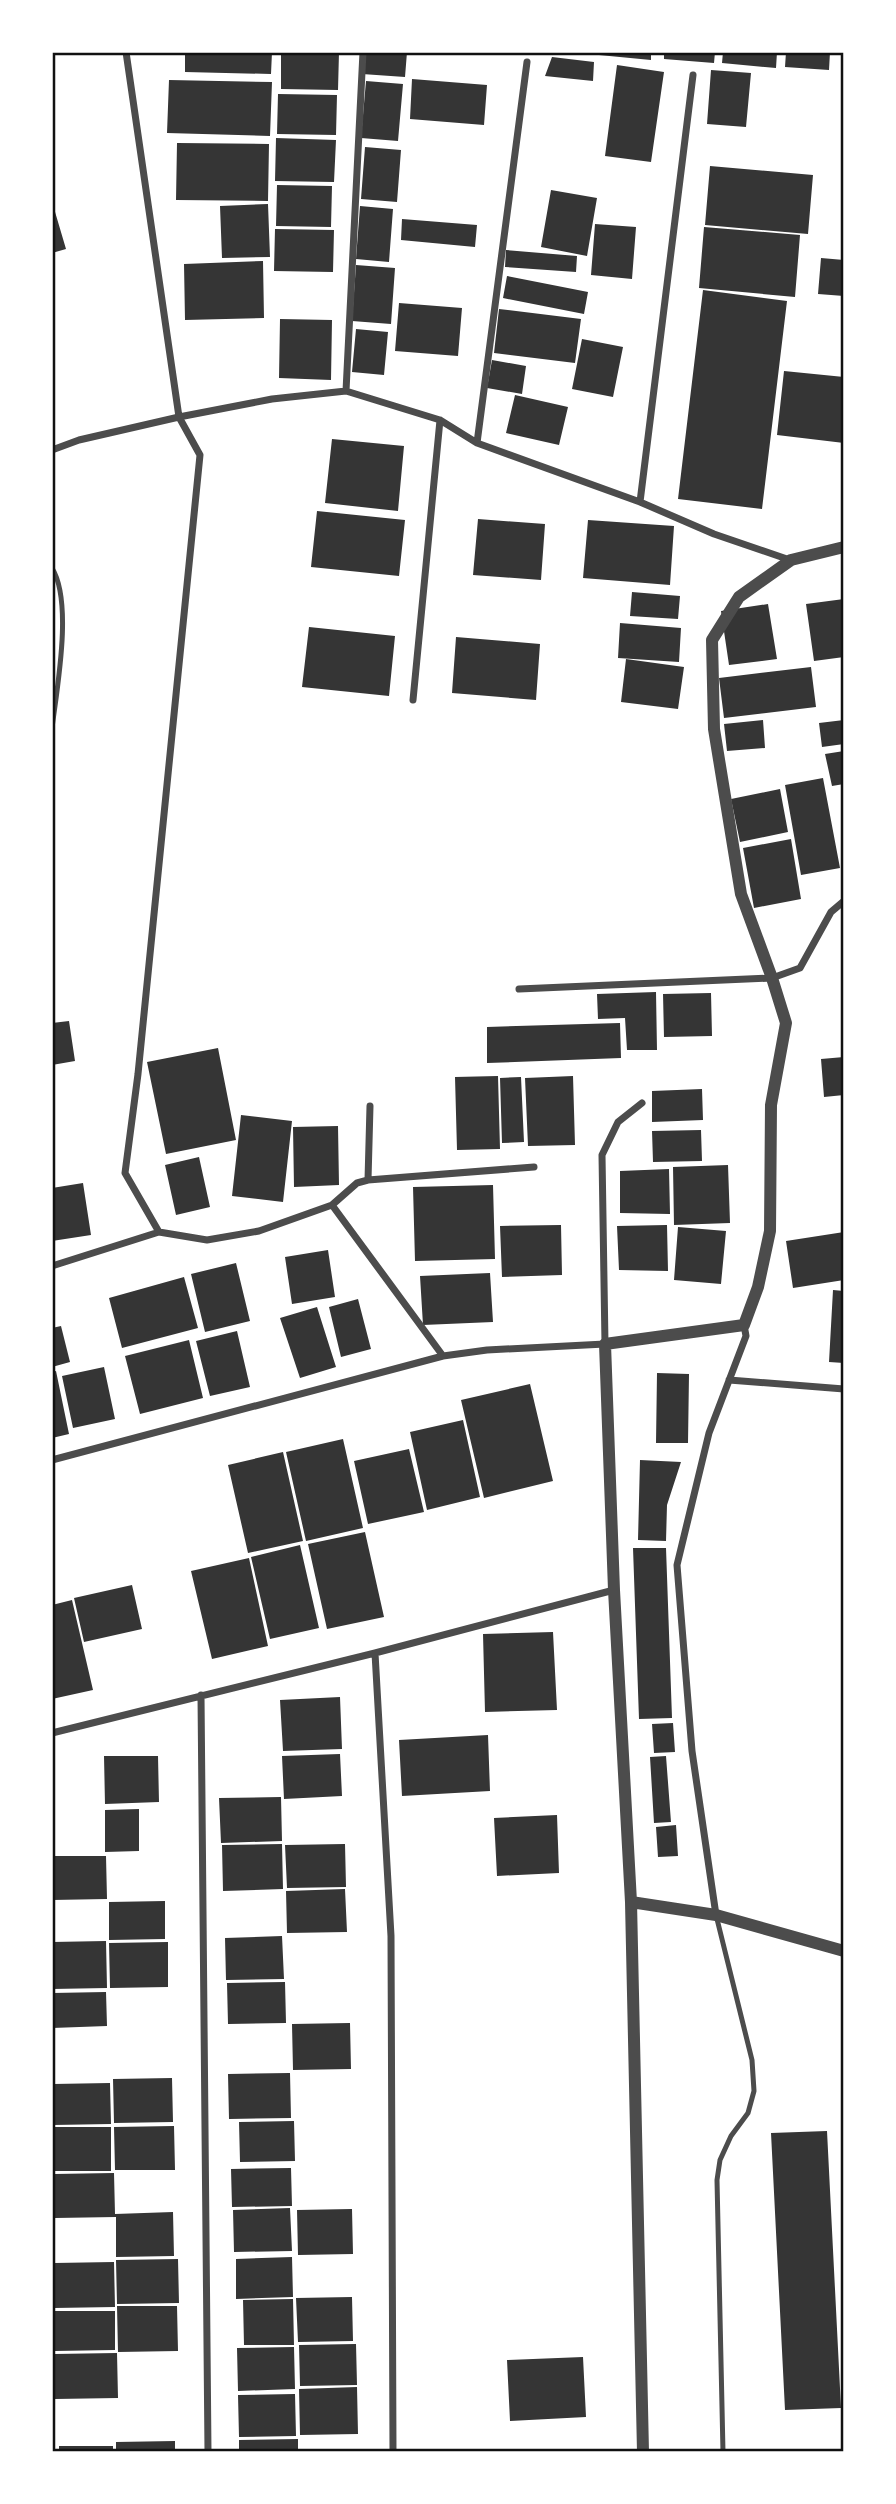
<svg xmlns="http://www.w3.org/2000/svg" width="896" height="2504" font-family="Manrope,sans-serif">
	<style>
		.building { fill: #353535 }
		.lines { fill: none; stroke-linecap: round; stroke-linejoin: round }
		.service { stroke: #4c4c4c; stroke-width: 5 }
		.minor { stroke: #4c4c4c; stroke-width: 7 }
		.tertiary { stroke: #4c4c4c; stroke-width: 12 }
		.neatline { fill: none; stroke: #111; stroke-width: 2.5 }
	</style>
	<rect width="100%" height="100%" fill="#fff"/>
	<path class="building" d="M185,52H272L271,74L185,72Z
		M281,52H339L338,90L281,89Z
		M364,52H407L405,77L362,74Z
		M599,52H651V60L599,55Z
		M664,52H715L714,63L664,59Z
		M723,52H777L776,68L722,63Z
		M786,52H830L829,70L785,67Z
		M552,57L594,62L593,81L545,76Z
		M617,65L664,72L651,162L605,156Z
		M711,70L751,73L746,127L707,124Z
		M412,79L487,85L484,125L410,119Z
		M169,80L272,82L270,136L167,133Z
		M366,81L403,84L398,141L361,138Z
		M278,94L337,95L336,135L277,134Z
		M276,138L336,140L334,182L275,181Z
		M177,143L269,144L268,201L176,200Z
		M365,147L401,150L397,202L361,199Z
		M710,166L813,175L808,234L705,225Z
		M277,185L332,186L331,227L276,226Z
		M551,190L597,198L587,256L541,247Z
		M268,204L270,257L222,258L220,206Z
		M53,205L66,249L52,253V206Z
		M360,206L393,209L389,262L356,259Z
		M402,219L477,225L475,247L401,240Z
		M595,224L636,227L632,279L591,275Z
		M704,227L800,235L795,297L699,288Z
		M275,229L334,230L333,272L274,271Z
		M506,250L577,256L576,272L505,267Z
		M821,258L844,260V296L818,294Z
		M263,261L264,318L185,320L184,264Z
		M356,265L395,268L391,324L352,321Z
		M507,276L588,292L584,314L503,298Z
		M703,290L787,301L762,509L678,499Z
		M399,303L462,308L458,356L395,351Z
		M499,309L581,319L575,363L494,353Z
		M280,319L332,320L331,380L279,378Z
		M356,329L388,332L384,375L352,372Z
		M582,339L623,347L613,397L572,389Z
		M492,360L526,366L522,394L487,388Z
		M784,371L844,377V443L777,435Z
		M515,395L568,407L559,445L506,433Z
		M332,439L404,446L398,511L325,503Z
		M317,511L405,520L399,576L311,567Z
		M478,519L545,524L541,580L473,575Z
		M588,520L674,526L670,585L583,578Z
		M632,592L680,596L678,619L630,616Z
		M844,599V657L814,661L806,604Z
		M768,604L777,659L729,665L721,611Z
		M620,623L681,628L679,662L618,658Z
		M309,627L395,636L389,696L302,687Z
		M456,637L540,644L536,700L452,693Z
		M626,659L684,667L678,709L621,702Z
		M811,667L816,707L724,718L719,678Z
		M763,720L765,748L727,751L724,724Z
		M844,720V744L822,747L819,723Z
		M844,751V784L832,786L825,754Z
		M823,778L840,868L801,875L785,785Z
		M780,789L788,832L740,842L731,799Z
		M791,839L801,899L754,908L743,848Z
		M656,992L657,1050H627L625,1018L598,1019L597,994Z
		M711,993L712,1036L664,1037L663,994Z
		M69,1021L75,1061L52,1065V1023Z
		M620,1023L621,1058L487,1063V1027Z
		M218,1048L236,1140L166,1154L147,1062Z
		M844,1057V1095L824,1097L821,1059Z
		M498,1076L500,1149L457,1150L455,1077Z
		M573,1076L575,1145L528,1146L525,1078Z
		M521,1077L524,1142L502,1143L500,1078Z
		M702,1089L703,1120L652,1122V1091Z
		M241,1115L292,1121L283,1202L232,1196Z
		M338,1126L339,1185L294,1187L293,1127Z
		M701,1130L702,1161L653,1162L652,1131Z
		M199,1157L210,1207L176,1215L165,1165Z
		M728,1165L730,1223L674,1225L673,1167Z
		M669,1169L670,1214L620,1213V1171Z
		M83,1183L91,1235L52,1241V1188Z
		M493,1185L495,1259L415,1261L413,1187Z
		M561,1225L562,1275L502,1277L500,1226Z
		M667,1225L668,1271L619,1270L617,1226Z
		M678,1227L726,1231L721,1284L674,1280Z
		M844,1232V1280L793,1288L786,1241Z
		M328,1250L335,1297L292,1304L285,1257Z
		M236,1263L250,1321L205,1332L191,1274Z
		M490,1273L493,1322L423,1325L420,1276Z
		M184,1277L198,1328L122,1348L109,1298Z
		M833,1290L844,1291V1363L829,1362Z
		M358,1299L371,1349L341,1357L329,1307Z
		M317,1307L336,1367L300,1378L280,1318Z
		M61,1326L70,1362L52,1367V1328Z
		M237,1331L250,1387L210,1396L196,1341Z
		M189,1340L203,1398L140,1414L125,1356Z
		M104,1367L115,1419L73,1428L62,1376Z
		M56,1371L69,1434L52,1438V1372Z
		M657,1373L689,1374L688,1443H656Z
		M530,1384L553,1481L484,1498L461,1400Z
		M463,1420L480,1497L427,1510L410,1432Z
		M343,1439L363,1528L306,1541L286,1452Z
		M409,1449L424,1512L368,1524L354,1461Z
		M283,1452L303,1541L248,1553L228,1465Z
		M640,1460L681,1462L667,1505L666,1541L638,1540Z
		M365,1532L384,1617L327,1629L308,1544Z
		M300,1545L319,1628L270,1639L251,1557Z
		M633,1548H666L672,1718L639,1719Z
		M249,1558L268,1646L212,1659L191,1571Z
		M132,1585L142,1629L84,1642L74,1598Z
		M72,1600L93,1690L52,1699V1605Z
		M553,1632L557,1710L485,1712L483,1634Z
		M340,1697L342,1749L283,1751L280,1700Z
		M673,1723L675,1752L654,1753L652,1724Z
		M488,1735L490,1791L402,1796L399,1740Z
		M340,1754L342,1796L284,1799L282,1756Z
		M104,1756H158L159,1802L105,1804Z
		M666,1756L671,1822L654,1823L650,1757Z
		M281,1797L282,1841L221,1843L219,1798Z
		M139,1809V1851L105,1852V1810Z
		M557,1815L559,1873L497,1876L494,1818Z
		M676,1825L678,1856L658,1857L656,1827Z
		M282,1844L283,1889L223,1891L222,1845Z
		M345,1844L346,1887L287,1888L285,1845Z
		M52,1856H106L107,1899L52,1900Z
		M345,1889L347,1932L287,1933L286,1891Z
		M165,1901V1939L109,1940V1902Z
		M282,1936L284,1979L226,1980L225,1938Z
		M106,1941L107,1988L52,1989V1942Z
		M168,1942V1987L110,1988L109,1943Z
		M285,1982L286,2023L228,2024L227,1983Z
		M106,1992L107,2026L52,2028V1993Z
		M350,2023L351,2069L293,2070L292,2024Z
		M290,2073L291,2118L229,2119L228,2074Z
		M172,2078L173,2122L114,2123L113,2079Z
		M110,2083L111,2124L53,2125V2084Z
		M294,2121L295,2161L240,2162L239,2122Z
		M174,2126L175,2170H115L114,2127Z
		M53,2127H111V2171H54Z
		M827,2131L841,2408L785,2410L771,2133Z
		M291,2168L292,2206L232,2207L231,2169Z
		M114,2173L115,2214L173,2212L174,2256L116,2257V2217L55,2218L54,2174Z
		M290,2208L292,2251L234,2252L233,2210Z
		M352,2209L353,2254L298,2255L297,2210Z
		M292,2257L293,2297L236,2299V2259Z
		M178,2259L179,2303L117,2304L116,2260Z
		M114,2262L115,2307L54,2308V2263Z
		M352,2297L353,2341L298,2342L296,2298Z
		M293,2299L294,2345H244L243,2300Z
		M117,2306H177L178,2351L118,2352Z
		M54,2311H115V2350L55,2351Z
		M356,2344L357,2385L300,2386L299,2345Z
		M294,2347L295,2389L238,2391L237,2348Z
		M117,2353L118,2398L55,2399L54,2354Z
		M583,2357L586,2417L510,2421L507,2360Z
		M357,2387L358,2434L300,2435L299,2389Z
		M295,2394L296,2436L239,2437L238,2395Z
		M298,2439V2452H239V2440Z
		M175,2441V2452H116V2442Z
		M59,2446H113V2452H59Z"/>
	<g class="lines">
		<path class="service" d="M52,568C73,602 57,688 52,728
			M716,1915L752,2060L754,2091L748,2113L731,2136L720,2160L717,2180L723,2452"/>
		<path class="minor" d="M126,52L179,417L200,455L138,1074L125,1173L159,1232L207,1240L259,1231L332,1205L443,1356L487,1350L605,1344L602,1155L618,1122L642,1103
			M346,391L363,52
			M477,443L527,62
			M52,450L79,440L179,417L272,399L346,391L440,420L477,443L640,502L714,534L790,560
			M640,502L693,75
			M413,700L440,420
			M519,989L772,978L800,968L831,912L844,901
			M368,1180L370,1106
			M332,1205L357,1183L368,1180L534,1167
			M52,1266L159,1232
			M729,1380L844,1389
			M52,1460L443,1356
			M375,1653L391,1936L393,2452
			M201,1695L208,2452
			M52,1733L375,1653L614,1590
			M716,1915L692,1751L677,1565L709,1433L746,1336L744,1325"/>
		<path class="tertiary" d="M631,1902L716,1915L844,1951
			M643,2452L631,1902L614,1590L605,1344L744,1325L758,1287L770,1231L771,1105L786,1023L772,978L741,894L714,729L712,640L739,597L791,560L844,547"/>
	</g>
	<rect width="896" height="2504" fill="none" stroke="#ffffff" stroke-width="108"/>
	<rect x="54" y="54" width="788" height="2396" class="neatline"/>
</svg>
